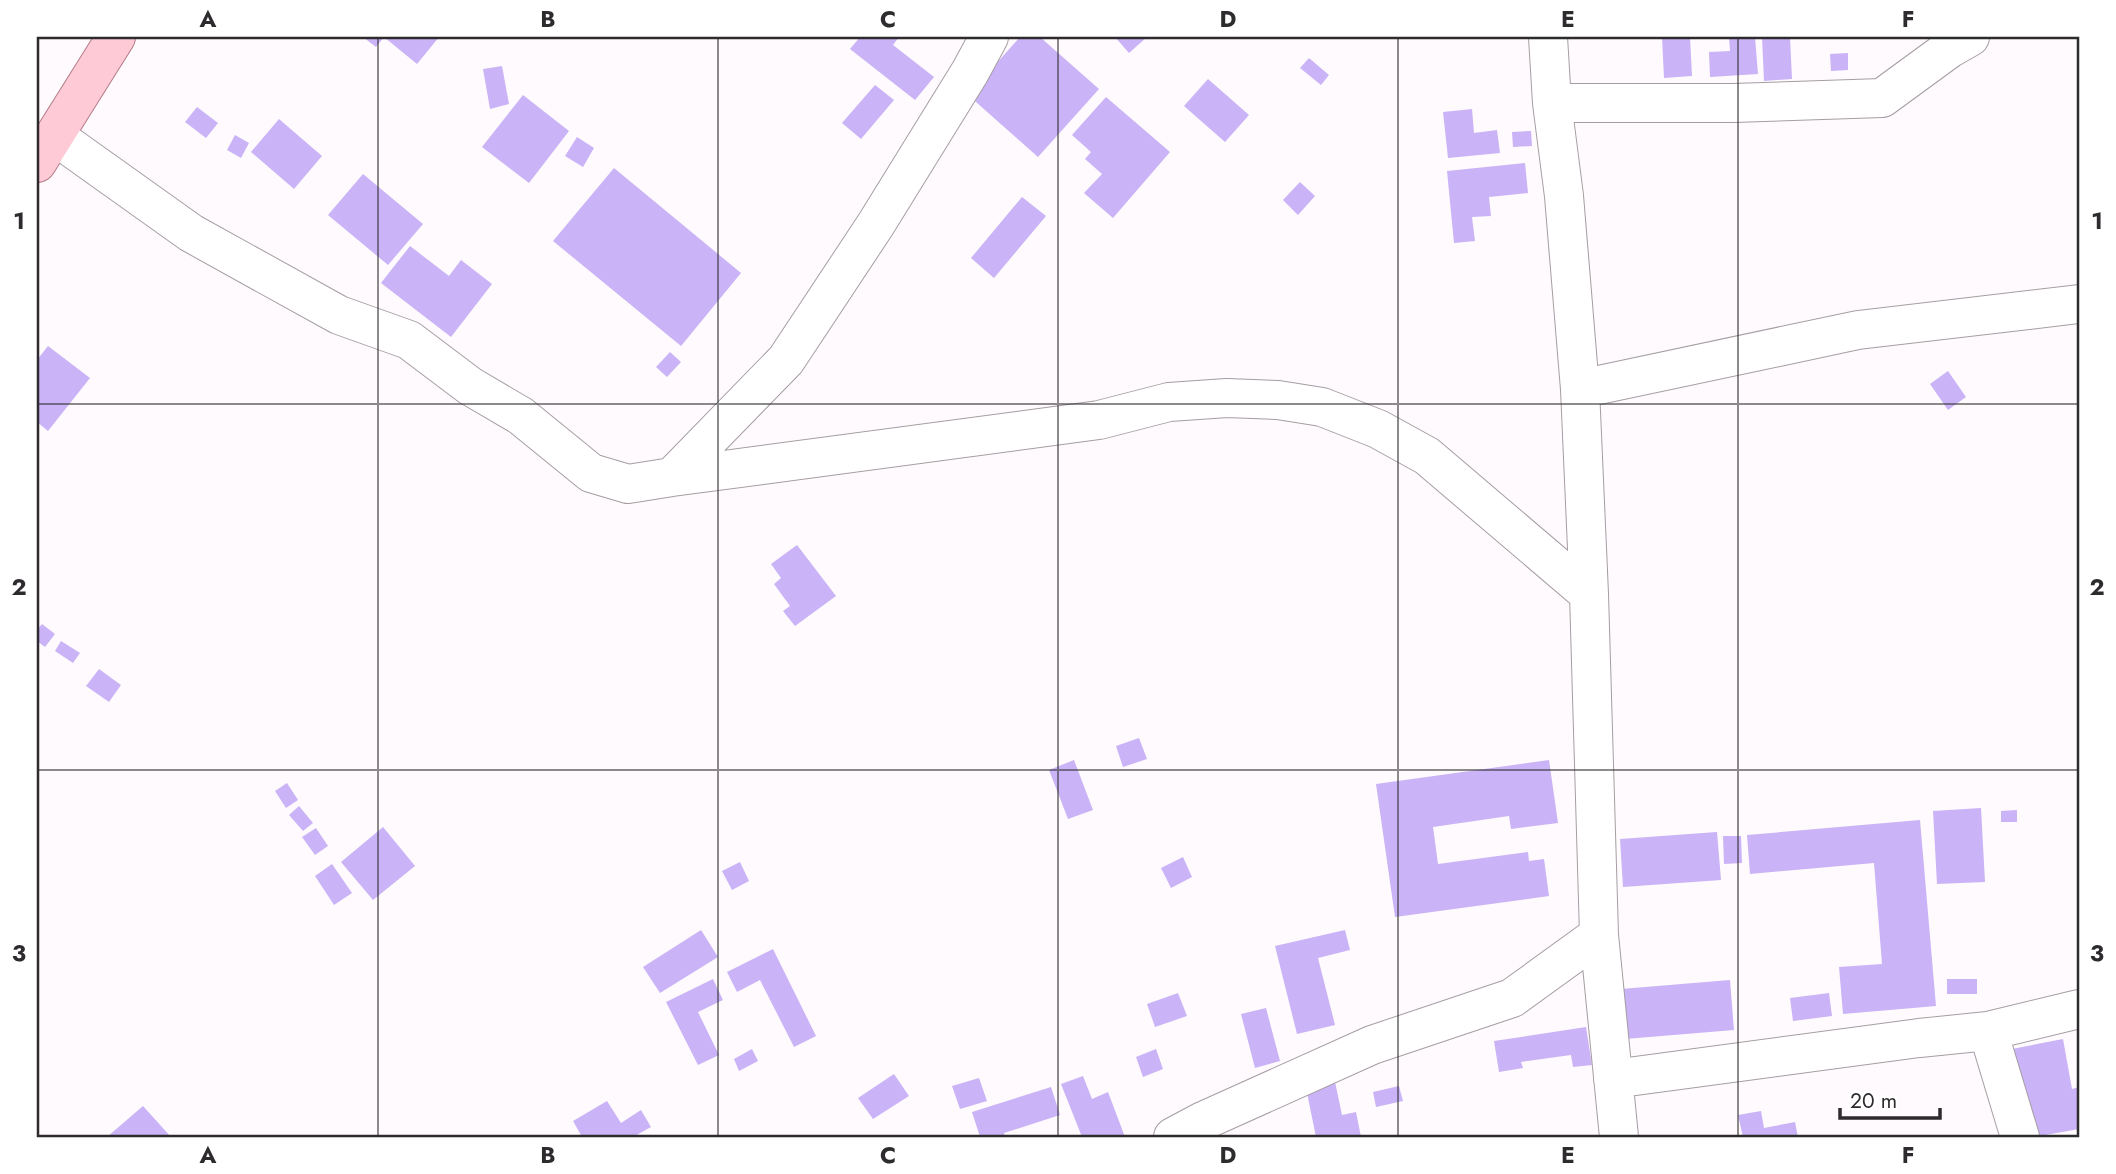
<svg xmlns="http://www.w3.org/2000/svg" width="2116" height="1174" font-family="Jost,sans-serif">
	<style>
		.building { fill: #cab3f6 }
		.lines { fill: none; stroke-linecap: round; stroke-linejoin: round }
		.street-casing { stroke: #a69da4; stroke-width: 40 }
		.primary-casing { stroke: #b37c88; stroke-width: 40 }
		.street { stroke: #fff; stroke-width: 38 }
		.primary { stroke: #fdcad5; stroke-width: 38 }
		.grid { fill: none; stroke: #2e2b2e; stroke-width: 2; stroke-opacity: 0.55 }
		.neatline { fill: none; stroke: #2e2b2e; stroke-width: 2.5 }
		.grid-label { font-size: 23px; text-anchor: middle; font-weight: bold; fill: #2e2b2e }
	</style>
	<rect width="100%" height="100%" fill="#fefafd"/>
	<path class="building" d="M363,37H439L417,64L384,37L376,47Z
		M860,37H899L893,45L934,77L915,100L850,49Z
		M1020,37H1040L1099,89L1038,157L968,95Z
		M1115,37H1147L1129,53Z
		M1662,37H1690L1692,76L1664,78Z
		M1729,37H1755L1758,74L1710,77L1709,52L1730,51Z
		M1762,37H1790L1792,79L1764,81Z
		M1848,53V70L1831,71L1830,54Z
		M1309,58L1329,75L1321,85L1300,68Z
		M502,66L509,104L490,109L483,69Z
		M1208,79L1249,115L1225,142L1184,106Z
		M875,85L894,100L861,139L842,123Z
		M523,95L569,131L529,183L482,147Z
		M1106,97L1170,152L1113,218L1084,193L1102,174L1085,159L1091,152L1072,135Z
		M197,107L218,123L206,138L185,122Z
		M1472,109L1474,133L1497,130L1500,153L1448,158L1443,112Z
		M279,119L322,156L294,189L251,152Z
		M1531,131L1532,146L1513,147L1512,132Z
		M235,135L249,143L241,158L227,150Z
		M577,137L594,148L583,167L565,156Z
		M1525,163L1528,193L1489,197L1491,216L1472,217L1475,241L1454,243L1447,171Z
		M614,168L741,273L681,346L553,241Z
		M363,174L423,224L388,265L328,215Z
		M1300,182L1315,196L1298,215L1283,200Z
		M1022,197L1046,216L994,278L971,258Z
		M410,246L449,276L461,260L492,284L451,337L381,283Z
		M48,346L90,378L48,431L37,422V360Z
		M670,352L681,362L667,377L656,367Z
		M1948,371L1966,397L1948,410L1930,384Z
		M797,545L836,596L795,626L783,611L790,606L774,584L781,578L771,564Z
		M42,624L55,634L45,647L37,641V630Z
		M61,641L80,653L73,663L55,651Z
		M99,669L121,685L109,702L86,686Z
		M1139,738L1147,759L1123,767L1116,746Z
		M1074,760L1093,810L1068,819L1049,770Z
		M1549,760L1558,823L1511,829L1509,816L1433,827L1438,864L1528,852L1529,861L1544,859L1549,896L1395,917L1376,784Z
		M287,783L298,800L286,808L275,791Z
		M299,806L313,823L303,831L289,815Z
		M1981,808L1985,882L1937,884L1933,811Z
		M2017,810V822H2001V811Z
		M1920,820L1936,1006L1843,1014L1839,967L1882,964L1874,863L1750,874L1747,835Z
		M383,827L415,866L373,900L341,862Z
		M316,828L328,846L315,855L302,837Z
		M1717,832L1721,880L1623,887L1620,839Z
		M1723,836H1741L1742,863L1724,864Z
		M1183,857L1192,877L1171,888L1161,868Z
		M740,862L749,881L732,890L722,871Z
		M332,864L352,893L334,905L315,876Z
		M701,930L718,957L660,993L643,967Z
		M1345,930L1350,950L1318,958L1335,1025L1297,1034L1275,946Z
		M773,949L816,1036L794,1047L760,980L737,992L727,972Z
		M713,979L723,1000L698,1012L719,1055L698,1065L666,1002Z
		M1947,979H1977V994H1947Z
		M1730,980L1734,1030L1625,1039L1621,989Z
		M1178,993L1187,1016L1155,1027L1147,1004Z
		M1829,993L1832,1016L1793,1021L1790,998Z
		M1266,1008L1280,1061L1255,1068L1241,1014Z
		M1586,1027L1592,1065L1573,1067L1571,1055L1521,1062L1523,1068L1499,1072L1494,1041Z
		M2063,1039L2072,1089L2079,1087V1129L2034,1137L2012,1049Z
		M752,1049L758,1061L739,1071L734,1059Z
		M1156,1049L1163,1069L1143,1077L1136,1057Z
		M894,1074L909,1096L873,1119L858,1098Z
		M1083,1076L1092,1099L1108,1092L1125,1137H1082L1061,1084Z
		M1334,1077L1342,1115L1356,1112L1361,1137H1316L1305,1083Z
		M979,1078L987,1101L960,1109L952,1086Z
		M1399,1086L1403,1101L1376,1107L1373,1092Z
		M1051,1087L1060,1115L1004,1133L1005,1137H980L972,1112Z
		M607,1101L621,1123L641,1110L651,1127L633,1137H582L573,1121Z
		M143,1106L171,1137H107Z
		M1761,1111L1764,1128L1795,1122L1798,1137H1743L1738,1115Z"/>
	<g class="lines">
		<g class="street-casing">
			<path id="street" d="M1548,37L1552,103L1564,196L1580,389L1589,594L1599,935
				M1552,103H1733L1882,98L1949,49L1970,37
				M55,136L191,233L339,315L409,340L470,386L521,416L591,473L628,484L672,477L786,360L876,224L970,72L989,37
				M1580,389L1858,330L2079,304
				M672,477L1099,420L1169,402L1227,398L1278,400L1322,407L1378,429L1427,456L1589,594
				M1988,1031L2020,1137
				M1613,1079L1919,1038L1988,1031L2079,1009
				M1173,1137L1203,1121L1372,1045L1512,998L1599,935L1619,1137"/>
		</g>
		<g class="primary-casing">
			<path id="primary" d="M37,163L116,37"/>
		</g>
		<use href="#street" class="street"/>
		<use href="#primary" class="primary"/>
	</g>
	<path class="grid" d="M378,37V1137M718,37V1137M1058,37V1137M1398,37V1137M1738,37V1137M37,404H2079M37,770H2079"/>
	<rect width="2116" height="1174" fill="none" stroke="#ffffff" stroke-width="77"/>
	<path d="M1840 1108v10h100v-10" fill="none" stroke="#2e2b2e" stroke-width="3.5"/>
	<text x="1850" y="1108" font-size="21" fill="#2e2b2e" stroke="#ffffff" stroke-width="5" paint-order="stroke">20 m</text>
	<rect x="38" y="38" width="2040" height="1098" class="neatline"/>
	<g class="grid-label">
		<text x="208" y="27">A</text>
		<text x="548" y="27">B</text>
		<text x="888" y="27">C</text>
		<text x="1228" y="27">D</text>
		<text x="1568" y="27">E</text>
		<text x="1908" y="27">F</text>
		<text x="19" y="229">1</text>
		<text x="2097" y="229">1</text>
		<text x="19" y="595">2</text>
		<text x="2097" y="595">2</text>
		<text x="19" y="961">3</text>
		<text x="2097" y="961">3</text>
		<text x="208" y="1163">A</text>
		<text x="548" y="1163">B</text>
		<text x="888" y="1163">C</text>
		<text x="1228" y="1163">D</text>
		<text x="1568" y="1163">E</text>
		<text x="1908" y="1163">F</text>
	</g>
</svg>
